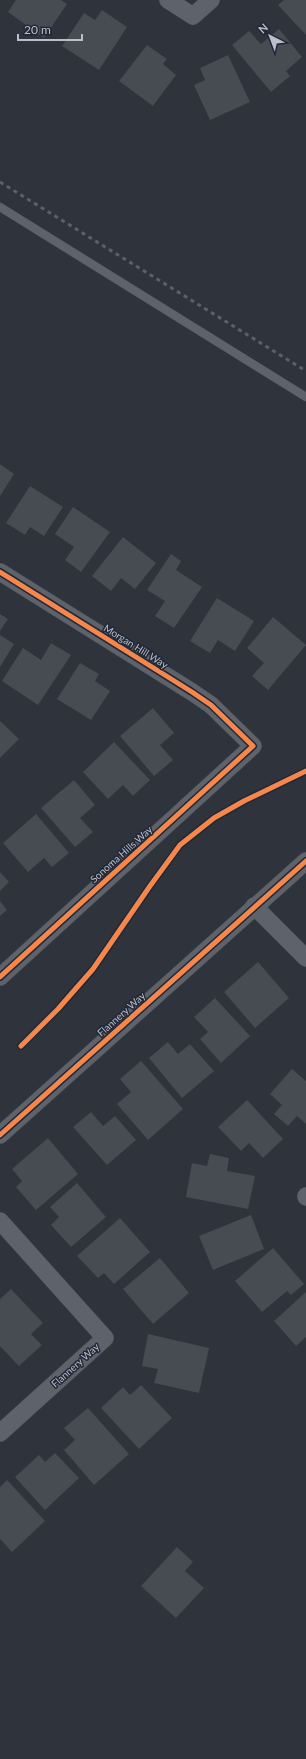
<svg xmlns="http://www.w3.org/2000/svg" width="306" height="1759" font-family="Lato,sans-serif">
	<style>
		.building { fill: #474b52 }
		.lines { fill: none; stroke-linecap: round; stroke-linejoin: round }
		.service-casing { stroke: #4b4e55; stroke-width: 9 }
		.minor-casing { stroke: #4b4e55; stroke-width: 18 }
		.service { stroke: #5e626a; stroke-width: 8 }
		.minor { stroke: #5e626a; stroke-width: 17 }
		.rail { stroke: #5c6068; stroke-width: 3; stroke-dasharray: 4 4; stroke-linecap: butt }
		.cycleway-casing { stroke: #212837; stroke-width: 8 }
		.cycleway { stroke: #f5874c; stroke-width: 5 }
		.labels { text-anchor: middle; stroke-width: 3; stroke-linejoin: round; paint-order: stroke }
		.street-label { font-size: 10px; fill: #babfcb; stroke: #212837 }
	</style>
	<rect width="100%" height="100%" fill="#2e333c"/>
	<path class="building" d="M16,0H61L67,4L44,38L8,12Z
		M284,0H306V35L278,5Z
		M102,10L127,27L99,70L62,46L84,13L95,20Z
		M279,29L302,57L286,71L290,76L271,92L232,45L249,31L261,44Z
		M147,45L167,59L163,64L176,75L153,106L119,81Z
		M228,55L250,102L210,120L194,85L205,80L200,68Z
		M0,464L14,474L0,496Z
		M30,486L63,507L44,536L30,527L25,535L6,523Z
		M73,507L110,532L81,572L65,560L74,547L55,534Z
		M123,537L156,563L135,589L121,578L111,591L92,576Z
		M171,554L181,561L176,570L202,587L174,628L155,616L165,601L147,590Z
		M217,598L254,621L235,651L218,640L210,653L190,641Z
		M0,614L8,619L0,631Z
		M273,617L306,645L268,690L252,676L264,663L247,648Z
		M0,635L14,644L0,667Z
		M51,643L71,655L38,705L2,681L23,648L41,660Z
		M80,663L99,674L95,681L110,691L91,720L57,699Z
		M153,708L174,733L160,745L173,760L154,776L120,736Z
		M0,721L19,739L0,758Z
		M114,742L150,780L133,796L123,785L108,799L83,772Z
		M74,780L95,805L80,818L93,832L75,847L41,808Z
		M36,814L69,853L52,867L44,858L28,872L3,843Z
		M0,872L9,882L0,891Z
		M0,901L7,910L0,916Z
		M258,962L289,998L255,1028L224,992Z
		M215,998L250,1036L221,1063L200,1039L208,1032L194,1017Z
		M168,1042L178,1054L190,1044L214,1071L182,1098L149,1058Z
		M141,1061L183,1109L148,1140L117,1104L131,1092L120,1079Z
		M292,1069L306,1081V1124L297,1116L288,1126L274,1114L282,1105L270,1094Z
		M247,1100L283,1139L263,1158L249,1143L241,1151L218,1127Z
		M91,1112L103,1126L115,1116L136,1140L107,1165L73,1127Z
		M48,1138L78,1174L36,1210L16,1187L22,1181L12,1169Z
		M210,1154L229,1158L227,1171L255,1176L248,1209L186,1197L192,1163L207,1166Z
		M77,1183L106,1217L71,1247L51,1225L59,1217L50,1207Z
		M251,1215L264,1249L213,1270L199,1236Z
		M120,1218L150,1252L114,1284L104,1273L98,1278L77,1256Z
		M273,1248L304,1284L291,1295L287,1291L262,1312L235,1281Z
		M160,1258L189,1293L153,1324L123,1289Z
		M11,1289L43,1323L31,1334L42,1345L19,1366L0,1346V1299Z
		M306,1292V1337L296,1346L274,1321Z
		M148,1334L209,1348L199,1393L154,1383L158,1369L142,1366Z
		M141,1385L172,1418L139,1449L101,1408L123,1387L130,1395Z
		M88,1408L129,1454L94,1485L64,1450L75,1440L64,1428Z
		M55,1453L79,1478L45,1510L15,1477L39,1455L45,1462Z
		M7,1480L45,1521L12,1552L0,1539V1487Z
		M177,1547L193,1562L185,1571L204,1588L176,1618L141,1586Z"/>
	<g class="lines">
		<g class="service-casing">
			<path id="service" d="M0,207L306,397"/>
		</g>
		<g class="minor-casing">
			<path id="minor" d="M168,0L193,16L211,0
				M0,572L192,692L211,705L253,746L0,977
				M254,906L306,958
				M0,1135L306,861
				M306,1196V1197
				M0,1221L105,1338L0,1433"/>
		</g>
		<use href="#service" class="service"/>
		<use href="#minor" class="minor"/>
		<path class="rail" d="M0,182L306,371"/>
		<g class="cycleway-casing">
			<path id="cycleway" d="M0,572L192,692L211,705L253,746L0,977
				M21,1046L58,1009L93,969L150,886L180,845L214,818L244,801L306,771
				M0,1135L306,861"/>
		</g>
		<use href="#cycleway" class="cycleway"/>
	</g>
	<g class="labels">
		<g class="street-label">
			<text transform="translate(136 646) rotate(32)" y="4">Morgan Hill Way</text>
			<text transform="translate(121 854) rotate(-42)" y="4">Sonoma Hills Way</text>
			<text transform="translate(121 1014) rotate(-42)" y="4">Flannery Way</text>
			<text transform="translate(75 1365) rotate(-42)" y="4">Flannery Way</text>
		</g>
	</g>
	<g transform="translate(270 36) rotate(318)" stroke="#212837" stroke-width="3" paint-order="stroke">
	<path d="M0-3L7 15L0 10L-7 15Z" fill="#babfcb"/>
	<text y="-6" font-size="11" font-weight="bold" text-anchor="middle" fill="#babfcb">N</text>
	</g>
	<path d="M18 34v6h64v-6" fill="none" stroke="#babfcb" stroke-width="2"/>
	<text x="24" y="34" font-size="12" fill="#babfcb" stroke="#212837" stroke-width="3" paint-order="stroke">20 m</text>
</svg>
